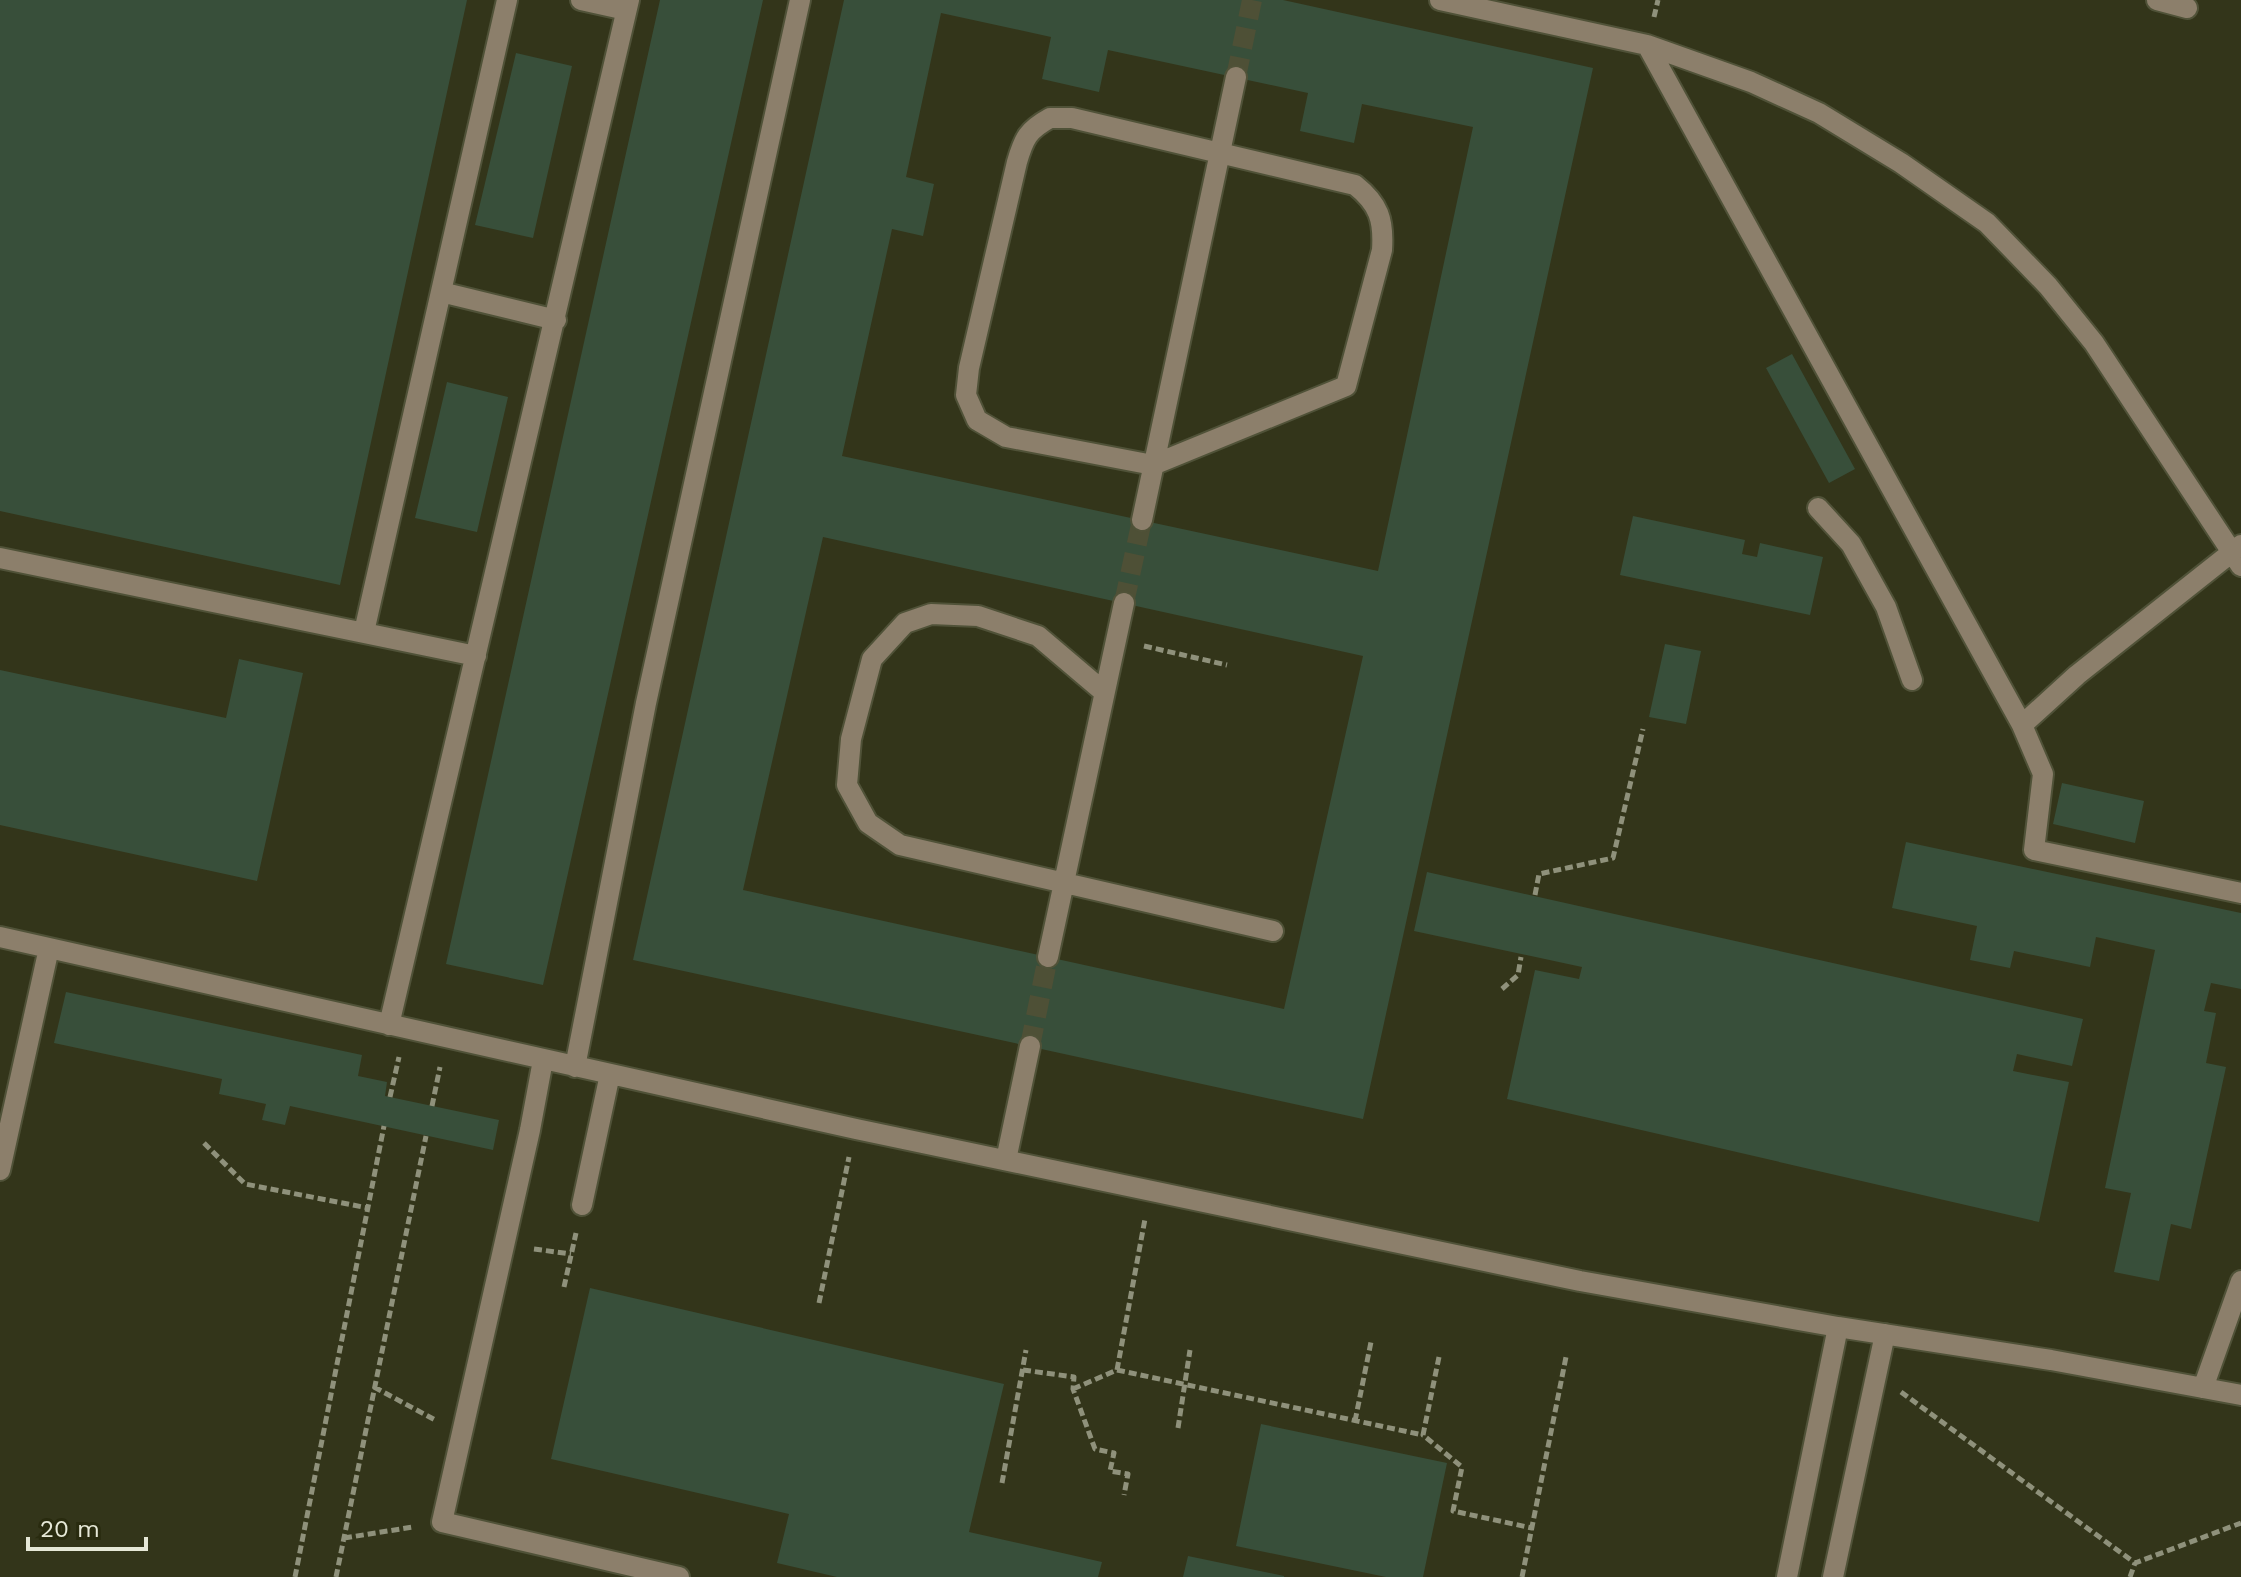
<svg xmlns="http://www.w3.org/2000/svg" width="2241" height="1577" font-family="'Work Sans',sans-serif">
	<style>
		.building { fill: #384f3a; fill-rule: evenodd }
		.lines { fill: none; stroke-linecap: round; stroke-linejoin: round }
		.minor-tunnel { stroke: #4e5036; stroke-width: 20; stroke-dasharray: 20 10; stroke-linecap: butt }
		.minor-casing { stroke: #505238; stroke-width: 24 }
		.path { stroke: #8f917b; stroke-width: 5; stroke-dasharray: 8 4; stroke-linecap: butt }
		.minor { stroke: #8c7f6b; stroke-width: 20 }
	</style>
	<rect width="100%" height="100%" fill="#33351a"/>
	<path class="building" d="M0,0H467L340,585L0,511Z
		M660,0H763L543,985L446,964Z
		M844,0H1283L1593,68L1363,1119L633,960ZM941,13L1051,37L1042,79L1099,92L1108,50L1308,93L1300,131L1354,143L1362,104L1473,127L1378,571L842,456L892,229L923,236L934,184L906,177ZM823,537L1363,656L1284,1009L743,890Z
		M516,53L572,66L533,238L475,225Z
		M1792,354L1855,469L1829,483L1766,368Z
		M447,382L508,397L477,532L415,518Z
		M1633,516L1745,540L1742,554L1757,557L1760,543L1823,557L1810,615L1620,575Z
		M1665,644L1701,651L1686,724L1649,717Z
		M239,659L303,673L257,881L0,825V670L226,718Z
		M2062,783L2144,801L2135,843L2053,824Z
		M1906,842L2241,913V989L2211,983L2204,1011L2216,1013L2206,1063L2226,1067L2191,1229L2171,1224L2159,1281L2114,1272L2131,1193L2105,1188L2155,950L2096,937L2090,967L2014,951L2010,968L1970,960L1977,926L1892,908Z
		M1427,872L2083,1019L2072,1066L2017,1054L2013,1071L2069,1082L2039,1222L1507,1099L1535,970L1579,979L1582,967L1414,931Z
		M66,992L362,1055L358,1076L387,1082L385,1096L499,1120L493,1150L290,1106L285,1125L262,1120L266,1104L219,1094L222,1079L54,1043Z
		M590,1288L1004,1384L969,1532L1102,1562L1098,1577H837L777,1563L789,1514L551,1459Z
		M1261,1424L1447,1463L1423,1577H1386L1236,1546Z
		M1188,1556L1284,1576V1577H1183Z"/>
	<g class="lines">
		<path class="minor-tunnel" d="M1236,77L1252,0
			M1124,603L1142,520
			M1030,1046L1048,957"/>
		<g class="minor-casing">
			<path id="minor" d="M581,0L626,10
				M1440,0L1647,45L1751,82L1819,113L1901,163L1987,223L2048,286L2094,343L2241,566
				M2157,0L2187,8
				M1647,45L2022,725L2043,774L2034,850L2241,893
				M1050,118H1072L1355,185C1379,204 1384,220 1382,250L1346,386L1153,465L1006,437L977,420L966,395L969,368L1017,162C1024,138 1028,130 1050,118Z
				M441,292L556,320
				M1818,508L1851,544L1886,607L1912,680
				M1142,520L1236,77
				M0,558L476,656
				M364,632L507,0
				M1104,692L1038,636L978,616L931,614L905,623L872,659L851,739L847,785L868,823L900,845L1273,931
				M2022,725L2077,675L2241,545
				M0,937L856,1129L1580,1281L1838,1327L2051,1360L2241,1395
				M1048,957L1124,603
				M389,1025L629,0
				M543,1060L530,1130L442,1522L679,1577
				M575,1067L646,703L800,0
				M1006,1160L1030,1046
				M0,1170L49,948
				M582,1205L610,1074
				M2203,1388L2241,1281
				M1787,1577L1838,1327
				M1833,1577L1885,1334"/>
		</g>
		<path class="path" d="M1654,17L1658,0
			M1144,646L1227,665
			M1535,895L1539,874L1613,858L1643,729
			M1502,989L1518,975L1521,957
			M390,1097L399,1057
			M432,1106L440,1067
			M204,1143L245,1184L368,1208
			M534,1249L571,1254
			M564,1287L576,1233
			M819,1303L849,1157
			M1439,1357L1423,1435L1462,1467L1453,1511L1532,1528
			M1023,1370L1074,1377L1073,1389L1095,1449L1114,1453L1110,1471L1128,1474L1124,1495
			M1117,1370L1423,1435
			M374,1387L437,1421
			M1073,1389L1117,1370L1145,1219
			M1901,1392L2135,1563L2241,1523
			M1355,1421L1371,1342
			M1178,1428L1190,1350
			M1002,1483L1026,1350
			M344,1538L413,1527
			M295,1577L384,1126
			M336,1577L426,1136
			M1522,1577L1566,1357
			M2130,1577L2135,1563"/>
		<use href="#minor" class="minor"/>
	</g>
	<path d="M28 1537v12h118v-12" fill="none" stroke="#e6e8d7" stroke-width="4"/>
	<text x="40" y="1537" font-size="24" fill="#e6e8d7" stroke="#292b0f" stroke-width="6" paint-order="stroke">20 m</text>
</svg>
